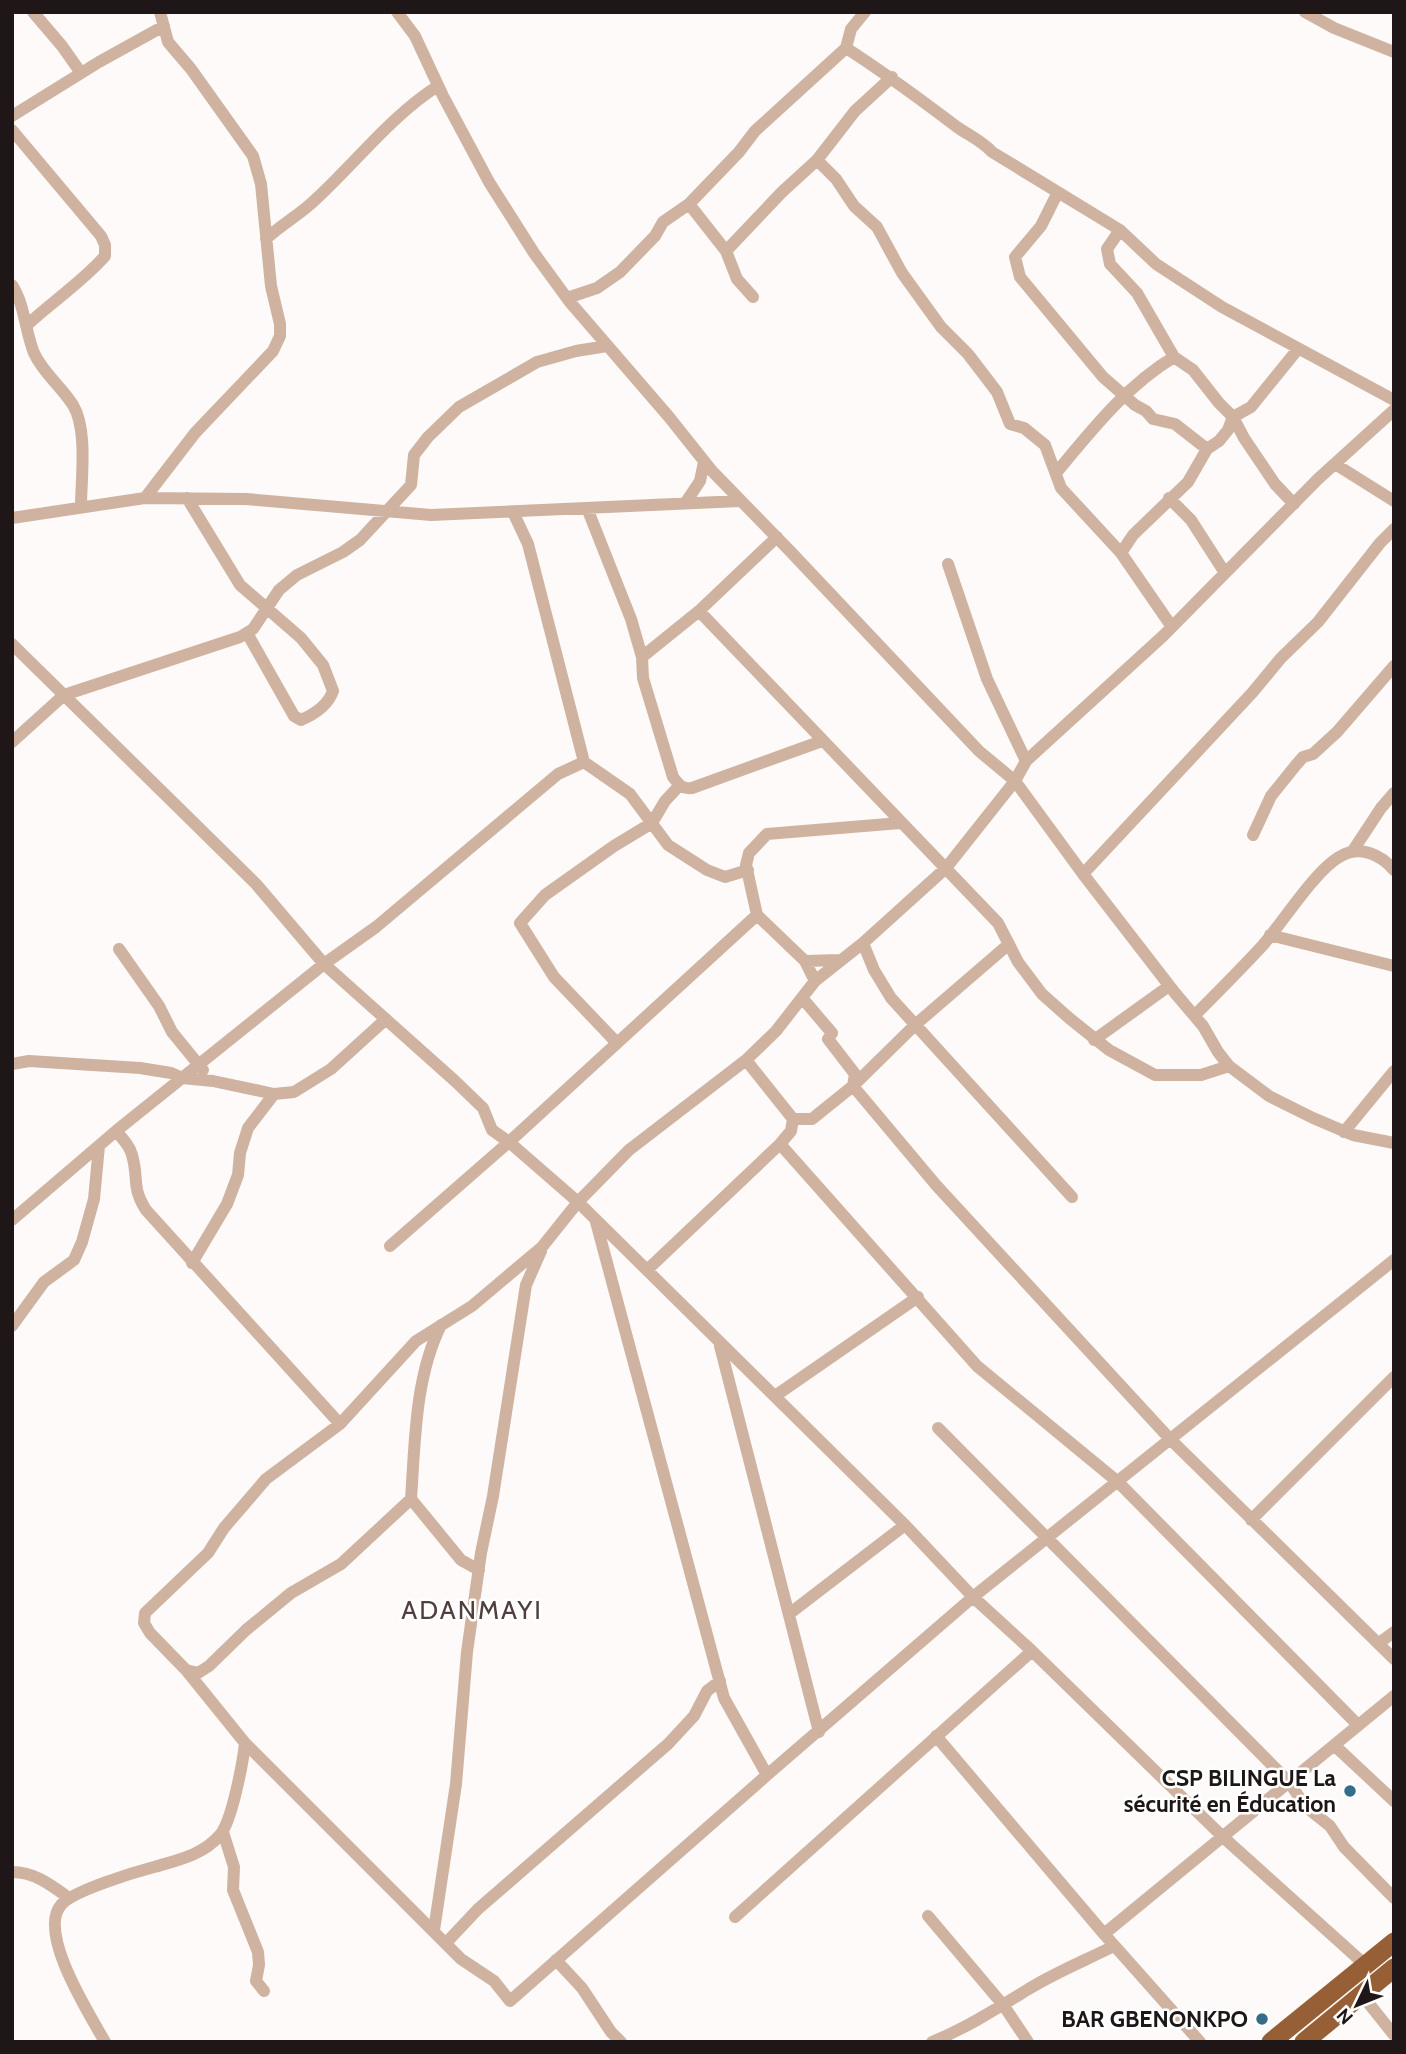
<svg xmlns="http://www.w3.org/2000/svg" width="1406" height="2054" font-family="Cabin,sans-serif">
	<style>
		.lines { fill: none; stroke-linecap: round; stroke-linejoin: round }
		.minor { stroke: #cfb3a0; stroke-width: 12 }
		.highway { stroke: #975f35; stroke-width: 19 }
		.poi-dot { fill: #356c87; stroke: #fff; stroke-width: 2.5 }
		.labels { text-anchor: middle; stroke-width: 5; stroke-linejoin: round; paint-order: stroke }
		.poi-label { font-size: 23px; font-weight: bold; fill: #1f1717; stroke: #fff; text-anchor: end }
		.quarter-label { font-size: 26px; letter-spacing: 2px; fill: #503f3d; stroke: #fff }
	</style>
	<rect width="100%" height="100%" fill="#fefaf9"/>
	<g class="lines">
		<path class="minor" d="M33,12L62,46L81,73
			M397,12L415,36L443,96L489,182L534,253L569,301L669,417L712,471L789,550L979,751L1015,781L1083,874L1175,993L1203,1026L1218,1052L1229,1066L1269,1096L1313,1118L1353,1135L1394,1143
			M865,12L851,29L846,48C885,73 920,99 957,127C970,136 982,141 992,152L1120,230L1156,264L1222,307L1394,400
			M1305,12L1334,28L1394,52
			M12,116L99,62L164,26
			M12,130L101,236L105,245V256C82,282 53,301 27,325
			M817,160L836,179L854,206L877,227L902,273L941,327L968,354L997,392L1010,424L1024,428L1045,445L1061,488L1121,553L1172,627
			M1058,192L1041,226L1015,257L1020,277L1103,377L1135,405L1146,411L1153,419L1175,424L1207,449
			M689,204L726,251L737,279L753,297
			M266,239C282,224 301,214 316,199C356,162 393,114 438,86
			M726,251L782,192L817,160L855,111L892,77
			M12,285C25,305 25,331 34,353C43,373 61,386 73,405C88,430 81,479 81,507
			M567,298L597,288L620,272L655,236L663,222L689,204L739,152L755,131L846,48
			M1174,357L1193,370L1219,403L1233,417L1244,438L1275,484L1294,504
			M1335,464L1394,501
			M1056,473C1091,431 1127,385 1174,357L1137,293L1110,264L1107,249L1120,230
			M145,498L195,433L273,351L280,336V324L271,286L261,184L253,156L191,69L168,42L160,12
			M187,498L240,585L301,638L323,665L333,691C328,705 315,714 301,720L294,716L247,633
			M1169,498L1191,520L1225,573
			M686,502L700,481L704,462
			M587,508L631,619L642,657L643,678L673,777C679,785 682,789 692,788L822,741
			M513,512L528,544L584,762L630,794L668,845L707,870L725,877L748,870
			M12,518L145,498L246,499L431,515L740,501
			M1121,553L1133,535L1188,482L1207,449L1219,441L1228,430L1233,417L1251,407L1298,349
			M948,564L987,679L1026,761
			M699,611L998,923L1018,962L1042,994L1069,1018L1109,1050L1155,1075H1201L1229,1066
			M12,644L256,884L324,964L455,1081L483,1108L492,1130L509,1142L578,1202L905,1525L973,1597L1032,1651L1223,1837L1362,1962
			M642,657L699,611L777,537
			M12,742L64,695L240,637L253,629L279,590L297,575L343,552L360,540L411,485L414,455L428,437L459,407L537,362L576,351L607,346
			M1253,835L1271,796L1296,765L1303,757L1313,754L1337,732L1394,666
			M1352,852L1381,808L1394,793
			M1083,874L1252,693L1281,658L1318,622L1380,543L1394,529
			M1270,935L1394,966
			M863,943L874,970L891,998L1072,1197
			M119,949L159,1006L172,1032L203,1070
			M805,961L840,960
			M815,981L805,961L757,915L746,865L749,853L767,834L900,823
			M803,999L832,1033L828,1039L855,1074L853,1086L936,1185L1170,1439L1394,1659
			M1195,1015C1218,992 1241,969 1263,945C1283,922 1316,869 1341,856C1361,845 1381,855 1394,870
			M1094,1040L1169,986
			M617,1043L554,977L520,923L545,895L614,846L652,823L665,801L679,786
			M12,1064L29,1061L140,1068L171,1073L182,1078L213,1081L274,1094L294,1092L331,1069L386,1019
			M793,1119H812L853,1086L915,1025L1009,944
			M116,1131C122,1138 130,1146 132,1155C139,1178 131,1187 146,1210L340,1424
			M1344,1132L1394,1071
			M780,1144L977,1366L1118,1482L1358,1725
			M12,1220L116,1131L324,964L376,927L558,774L584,762
			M596,1222L724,1698L767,1775
			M390,1246L509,1142L757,915
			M192,1263L227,1204L238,1175L240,1153L248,1128L274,1094
			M647,1270L780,1144L791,1131L793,1119L746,1060
			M441,1325C415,1377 415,1441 411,1499L341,1564L291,1593L246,1630L209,1666L198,1673L186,1670L150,1633L144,1623L145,1613L208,1553L224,1528L266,1479L340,1424L416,1341L472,1306L542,1247L578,1202L629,1150L746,1060L776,1031L815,981L863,943L946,868L1015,781L1026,761L1163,636L1318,479L1394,410
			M12,1326L44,1282L74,1260L82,1242L94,1199L99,1146
			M720,1346L819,1732
			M775,1396L918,1297
			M938,1428L1289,1782L1305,1806L1330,1826L1344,1847L1394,1898
			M411,1499L461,1560L479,1570
			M1251,1520L1394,1377
			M789,1614L905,1525
			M1379,1643L1394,1632
			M186,1670L245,1743L461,1959L494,1981L510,2001L767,1775L973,1597L1394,1260
			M936,1736L1104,1934L1200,2042
			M1334,1745L1394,1801
			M223,1832L234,1867L233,1890L258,1952L259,1965L256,1981L264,1991
			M12,1872C35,1872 51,1885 69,1898
			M928,1916L1004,2006L1028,2042
			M735,1917L1032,1651
			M434,1930L456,1784L467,1652L481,1553L493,1496L526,1285L541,1251
			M1104,1934L1394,1696
			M446,1943L478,1909L668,1744L694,1716L707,1691L720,1681
			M556,1960L582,1988L611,2032L621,2042
			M1362,1995L1394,2035
			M105,2042C90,2015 37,1933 61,1905C72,1891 135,1872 154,1867C178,1860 203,1855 220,1835C232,1821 243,1762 245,1743
			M932,2042C966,2028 996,2009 1027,1990C1054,1973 1086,1960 1114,1946"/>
		<path class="highway" d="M1271,2042L1394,1942
			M1304,2042L1394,1968"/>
	</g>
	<g class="poi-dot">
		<circle cx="1350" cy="1791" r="7"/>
		<circle cx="1262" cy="2019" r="7"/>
	</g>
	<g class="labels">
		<g class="poi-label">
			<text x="1336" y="1786">CSP BILINGUE La<tspan x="1336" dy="26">sécurité en Éducation</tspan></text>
			<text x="1248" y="2027">BAR GBENONKPO</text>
		</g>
		<g class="quarter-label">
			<text x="472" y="1619">ADANMAYI</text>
		</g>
	</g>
	<rect width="1406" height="2054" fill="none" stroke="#1f1717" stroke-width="28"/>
	<g transform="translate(1357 2005) rotate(227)" stroke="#ffffff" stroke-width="5" paint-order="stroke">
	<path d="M0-5L12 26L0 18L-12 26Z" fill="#1f1717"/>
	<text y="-10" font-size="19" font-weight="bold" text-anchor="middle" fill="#1f1717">N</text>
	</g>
</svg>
